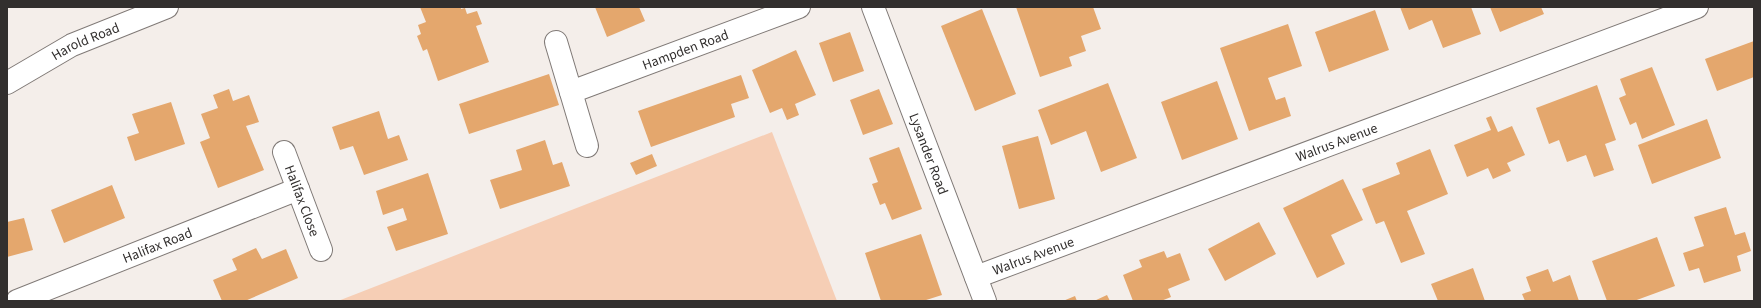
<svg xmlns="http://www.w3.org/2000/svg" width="1761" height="308" font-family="'Source Sans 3',sans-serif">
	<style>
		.green { fill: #f6ceb5 }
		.building { fill: #e4a76d }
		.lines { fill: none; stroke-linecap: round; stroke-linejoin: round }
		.minor-casing { stroke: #807a77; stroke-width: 24 }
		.major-casing { stroke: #807a77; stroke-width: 24 }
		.minor { stroke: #fff; stroke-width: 22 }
		.major { stroke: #fff; stroke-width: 22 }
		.labels { text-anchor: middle; stroke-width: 3; stroke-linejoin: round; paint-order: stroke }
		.street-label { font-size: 14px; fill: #322f2e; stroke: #fff }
	</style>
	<rect width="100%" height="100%" fill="#f4eeea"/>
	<path class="green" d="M772,132L837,301H338Z"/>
	<path class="building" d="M420,7H461V9L465,8L467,14L477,11L482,24L476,26L489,62L438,81L427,49L423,51L417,36L421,34L418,25L426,22Z
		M595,7H639L645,21L607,37Z
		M1016,7H1031L1032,8L1036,7H1093L1101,29L1081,36L1086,51L1069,57L1072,66L1040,77Z
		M1400,7H1471L1481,34L1443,48L1432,20L1409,30Z
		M1490,7H1541L1544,14L1500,32Z
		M982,9L1016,94L975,111L941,26Z
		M1375,10L1389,50L1329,72L1315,32Z
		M1288,24L1302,66L1268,78L1276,100L1285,97L1291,116L1249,131L1220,48Z
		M850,32L864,71L833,82L819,43Z
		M1754,41V77L1717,91L1705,59Z
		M796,50L816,95L795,104L799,115L787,120L782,108L770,113L752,70Z
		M1652,67L1675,125L1642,139L1636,122L1630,125L1619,98L1626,95L1620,79Z
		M549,74L559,105L469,134L459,104Z
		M741,75L749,98L731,104L735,117L651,147L638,111Z
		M1217,81L1238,139L1182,160L1161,102Z
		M1108,83L1137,158L1101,172L1086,131L1051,145L1038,110Z
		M1597,85L1616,140L1605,144L1614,170L1594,177L1586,155L1567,162L1559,140L1549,144L1536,108Z
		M229,89L233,101L249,95L259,122L246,126L264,170L218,188L200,142L210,138L201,114L218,108L213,95Z
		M879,89L893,124L863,135L850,100Z
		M171,102L185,144L135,161L127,137L139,133L132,114Z
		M379,111L388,139L399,135L408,160L364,175L353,146L340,150L332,127Z
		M1491,116L1498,132L1512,126L1525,155L1507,163L1511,171L1493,179L1488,168L1467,177L1454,145L1491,130L1486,118Z
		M1707,119L1721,158L1652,184L1638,145Z
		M1038,136L1055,199L1019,209L1002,146Z
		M545,140L553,165L562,162L570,186L500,209L490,180L522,170L516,150Z
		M899,147L922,209L892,220L885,203L880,205L872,184L878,182L869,158Z
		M1430,149L1448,194L1407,211L1425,254L1401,263L1384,221L1376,224L1362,189L1400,174L1396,163Z
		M652,154L657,166L636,175L630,163Z
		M428,173L448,234L396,251L387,227L407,220L403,208L383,215L376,191Z
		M1343,179L1363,220L1331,235L1345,264L1317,278L1283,208Z
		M112,185L125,218L64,243L51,210Z
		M1726,207L1735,235L1745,232L1751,251L1737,256L1741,271L1704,283L1699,268L1689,271L1683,253L1704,246L1694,217Z
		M24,218L33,250L7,257V222Z
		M1259,222L1276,254L1225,281L1208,249Z
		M921,234L942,295L923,301H881L865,253Z
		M1657,237L1675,286L1634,301H1607L1592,261Z
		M256,248L262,259L286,249L298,278L245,301H222L213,280L237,270L232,259Z
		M1164,251L1167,258L1180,253L1190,280L1168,289L1171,297L1161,301H1133L1123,275L1142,267L1139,260Z
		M1473,268L1485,301H1438L1431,284Z
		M1548,269L1553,282L1570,275L1579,301H1525L1522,294L1531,291L1526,277Z
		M1107,295L1110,301H1094Z
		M1075,296L1077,301H1063Z"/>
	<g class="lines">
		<g class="minor-casing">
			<g id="minor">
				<path id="s1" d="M873,7L985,301"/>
				<path d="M556,42L587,146"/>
				<path id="s2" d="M571,92L799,7"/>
				<path id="s3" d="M284,152L321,250"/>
				<path id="s4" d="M976,277L1697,7"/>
				<path id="s5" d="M17,301L298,189"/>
			</g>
		</g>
		<g class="major-casing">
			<g id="major">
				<path id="s6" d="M7,83L72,45L167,7"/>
			</g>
		</g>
		<use href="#minor" class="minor"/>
		<use href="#major" class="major"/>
	</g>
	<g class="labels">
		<g class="street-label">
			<text dy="5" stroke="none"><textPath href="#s6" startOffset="89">Harold Road</textPath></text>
			<text dy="5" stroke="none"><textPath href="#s2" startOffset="122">Hampden Road</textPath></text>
			<text dy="5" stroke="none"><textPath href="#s4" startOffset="385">Walrus Avenue</textPath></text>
			<text dy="5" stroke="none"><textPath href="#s1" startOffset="157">Lysander Road</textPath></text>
			<text dy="5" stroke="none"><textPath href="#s3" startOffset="52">Halifax Close</textPath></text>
			<text dy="5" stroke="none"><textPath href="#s5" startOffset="151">Halifax Road</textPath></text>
			<text dy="5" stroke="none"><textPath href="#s4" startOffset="61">Walrus Avenue</textPath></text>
		</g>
	</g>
	<rect width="1761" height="308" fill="none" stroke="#322f2e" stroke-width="16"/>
</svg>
